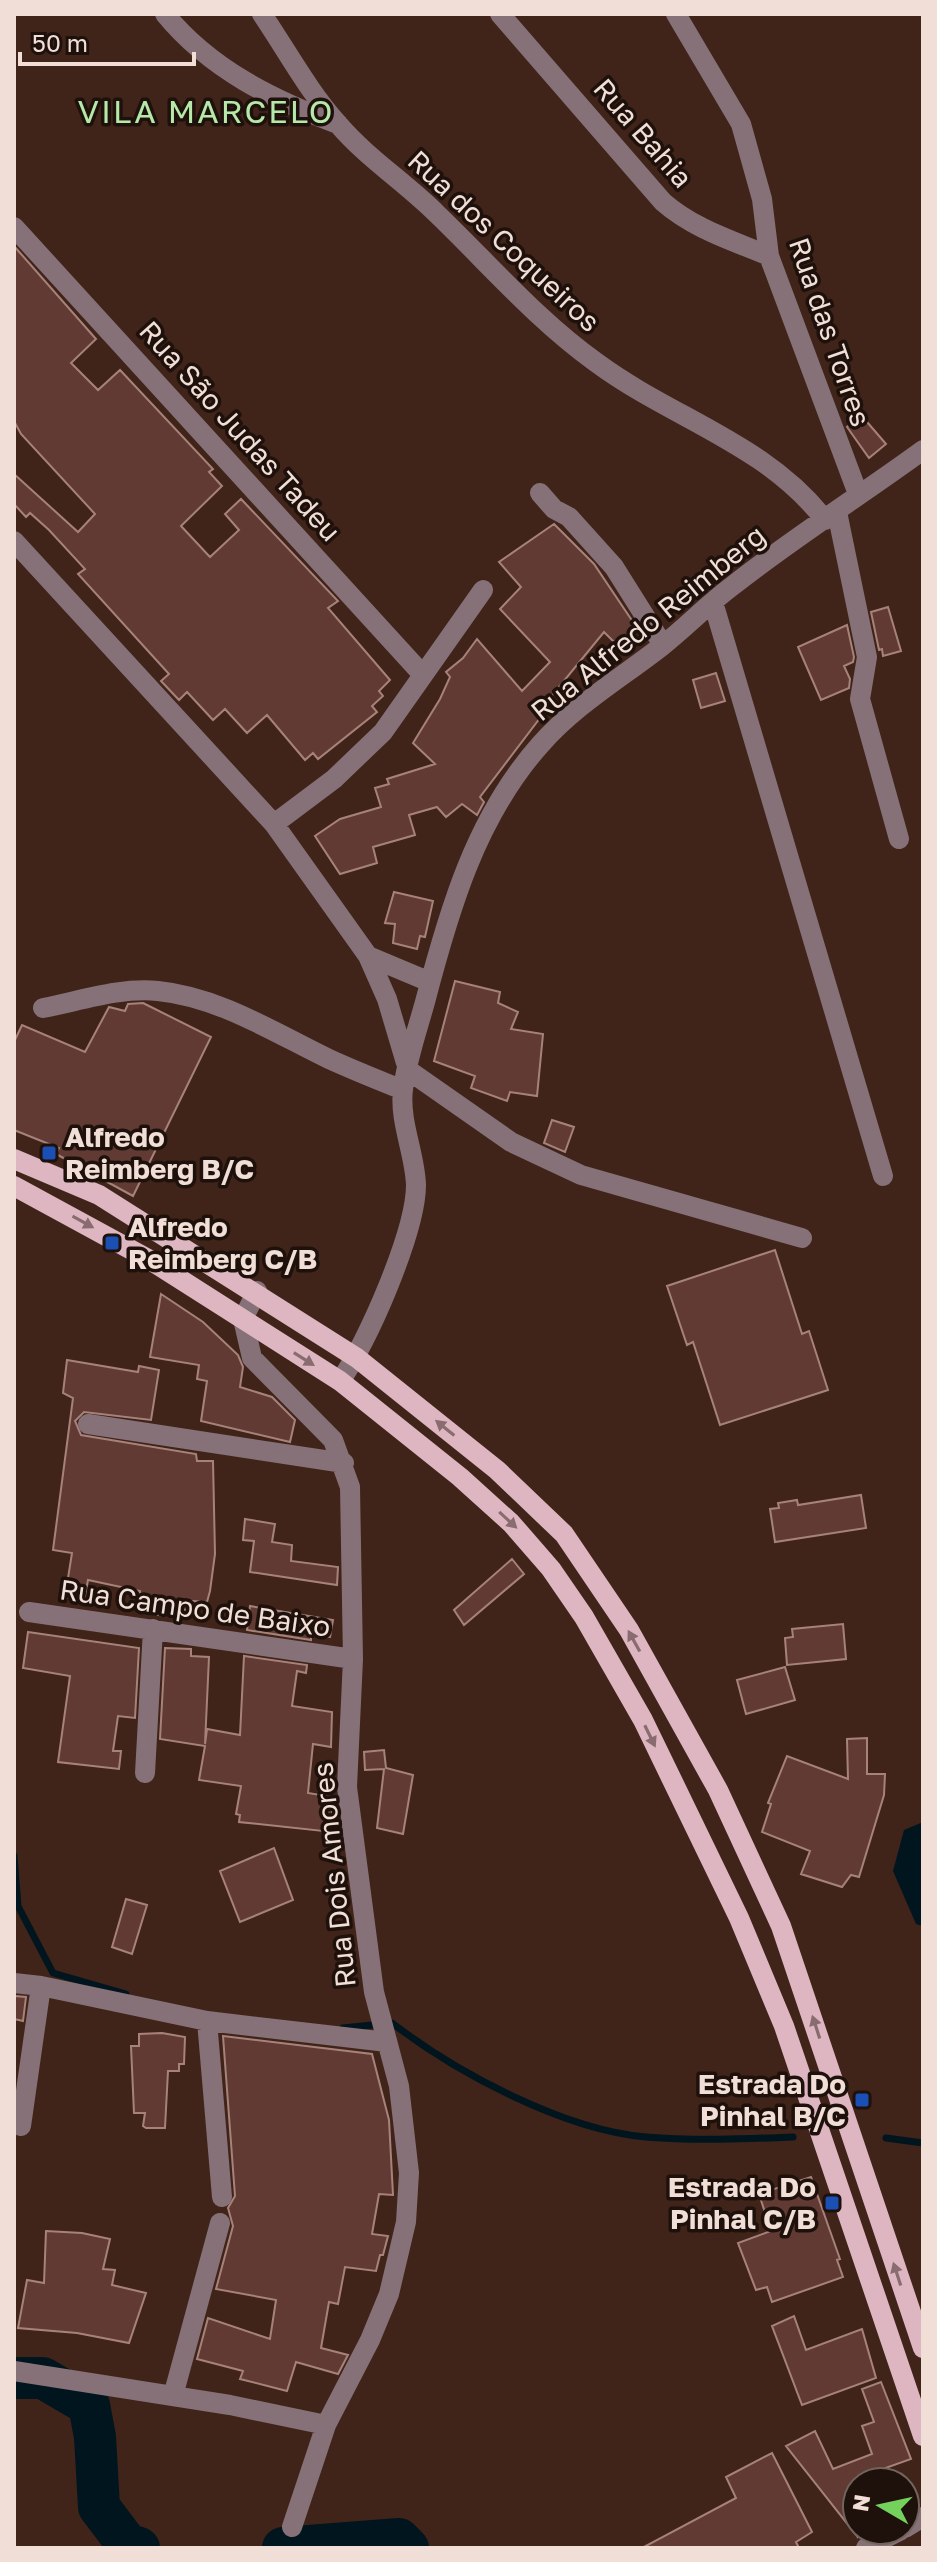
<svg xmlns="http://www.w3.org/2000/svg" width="937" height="2562" font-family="'Golos Text',sans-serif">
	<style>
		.water { fill: #01151e }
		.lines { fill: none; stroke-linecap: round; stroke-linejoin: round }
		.stream { stroke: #01151e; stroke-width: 7 }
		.river { stroke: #01151e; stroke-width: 42 }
		.building { fill: #603a33; stroke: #a7827b; stroke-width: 2 }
		.minor { stroke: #857177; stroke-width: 20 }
		.major { stroke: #deb6c1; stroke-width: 20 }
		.oneway { fill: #886c70 }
		.transit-dot { fill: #1a4fb4; stroke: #1e110c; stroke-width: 3 }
		.labels { text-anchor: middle; stroke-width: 7; stroke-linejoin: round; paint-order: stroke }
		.street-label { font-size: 28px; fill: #f1ded7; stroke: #1e110c }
		.poi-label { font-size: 28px; font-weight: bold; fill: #f1ded7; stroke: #1e110c; text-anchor: start }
		.quarter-label { font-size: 32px; letter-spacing: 2px; fill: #b6e9a9; stroke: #1e110c }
	</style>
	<rect width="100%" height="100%" fill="#402419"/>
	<path class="water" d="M923,1822V1926L916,1924L893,1871L904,1830Z"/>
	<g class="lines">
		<path class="stream" d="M14,1856L18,1906L53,1973L126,1994
			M343,2028L392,2023C457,2073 564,2130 646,2137C695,2141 745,2139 793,2137
			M886,2138L923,2143"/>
		<path class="river" d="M14,2378H43L89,2405L95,2437L99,2507L127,2544L139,2548
			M283,2548L399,2539L408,2548"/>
	</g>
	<path class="building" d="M14,246L96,339L71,363L98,390L120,370L213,469L209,472L222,486L181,526L210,557L239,530L225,514L241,499L338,601L328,608L390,680L379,691L383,696L372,706L377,712L318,759L313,753L305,760L267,715L247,733L225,709L213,720L187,692L179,700L161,681L169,674L78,574L85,569L49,530L30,513L26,517L14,504V474L78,532L95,514L21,434L14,421Z
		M861,415L886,444L869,458L847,427Z
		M554,524L594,564L637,628L615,643L604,632L540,710L543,714L480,797L484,802L477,815L462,804L446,817L437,807L409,815L415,835L373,847L377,863L340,874L315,836L340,819L381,807L375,788L389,784L387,779L435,764L413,743L440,699L450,677L446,672L463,658L477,639L522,691L550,662L500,609L521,587L499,562Z
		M888,607L901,651L883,656L882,649L879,650L871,612Z
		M847,625L854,657L853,662L844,666L850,679L849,688L821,700L798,647Z
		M716,673L725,701L701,708L693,680Z
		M394,892L433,901L425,937L420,936L417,949L393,943L395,924L385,923Z
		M455,981L500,992L498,1003L518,1012L511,1029L543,1034L537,1096L510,1092L507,1101L471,1088L475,1076L434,1061Z
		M143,1003L211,1037L133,1196L56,1154L59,1148L14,1130V1042L22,1025L85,1052L109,1007L125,1011L128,1004Z
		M552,1120L574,1127L565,1152L544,1143Z
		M775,1250L802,1334L809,1331L828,1390L720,1425L693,1342L687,1345L667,1286Z
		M161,1294L203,1322L238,1355L243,1367L240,1387L272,1397L295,1420L290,1442L201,1421L207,1381L197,1379L199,1365L150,1357Z
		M67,1360L138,1372L139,1366L159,1370L151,1420L84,1412L75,1421L81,1435L196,1454L197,1461H213L215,1554L210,1591L207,1602L193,1601L192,1611L165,1606V1616L140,1612V1591L88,1580L84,1602L65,1597L72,1553L53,1550L73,1398L63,1393Z
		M861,1495L866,1528L775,1542L770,1509L779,1508L778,1503L797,1500L798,1505Z
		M245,1519L275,1524L272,1542L292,1545L291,1561L338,1567L337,1585L250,1572L254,1541L243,1540Z
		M512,1559L524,1574L464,1625L454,1610Z
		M250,1606L333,1620L330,1637L311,1635V1640L247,1630Z
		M843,1624L846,1659L787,1665L785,1638L793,1637L792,1629Z
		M28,1632L139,1648L135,1718L118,1716L113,1751H121L119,1769L58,1762L70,1676L23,1668Z
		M165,1648L191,1649V1656L209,1657L205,1744L207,1729L240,1735L244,1656L307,1665L306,1673L297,1671L292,1706L332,1712L331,1747L313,1744L308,1793L332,1797V1832L239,1822L240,1815L236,1814L241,1786L199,1780L205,1746L160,1739Z
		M785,1667L795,1700L746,1714L737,1680Z
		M867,1738V1774H885L884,1795L859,1877L851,1875L842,1887L801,1874L810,1851L762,1832L771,1804L768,1803L787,1756L848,1779L847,1739Z
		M384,1750L386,1768L413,1775L403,1834L377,1828L384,1769L365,1770L364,1752Z
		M274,1848L293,1900L240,1922L220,1871Z
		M126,1899L147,1905L132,1954L112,1947Z
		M15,1996L26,1997L23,2021L14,2019Z
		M162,2033L185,2037L184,2064H179V2071H168L165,2128H146L143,2126L145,2113H134L131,2046H139V2034Z
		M223,2036L372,2054L389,2120L393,2195L379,2194L372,2234L388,2236L383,2255H380L376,2271L345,2267L338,2304L329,2302L321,2348L348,2355L338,2374L296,2362L287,2391L240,2379L243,2371L197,2359L208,2318L270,2339L276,2300L216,2289L233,2226L228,2208L235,2196Z
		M811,2177L840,2259L837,2260L843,2277L772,2302L767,2287L756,2290L738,2243L771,2231L759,2194Z
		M46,2231L82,2233L110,2239L103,2269L115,2270L112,2285L146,2293L129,2343L77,2333L18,2328L27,2280L44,2283Z
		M794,2316L806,2350L862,2329L876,2378L802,2405L772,2326Z
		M881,2382L911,2459L877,2471L883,2482H857V2536L786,2446L815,2431L833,2469L872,2454L862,2426L874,2422L862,2389Z
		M772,2453L812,2532L796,2542L799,2548H642L736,2498L726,2477Z"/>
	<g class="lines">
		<path class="minor" d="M165,14C210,69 273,100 338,124
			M262,14C287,51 309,92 338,124C367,158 406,183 437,214C490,265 537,320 597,363C673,419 765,443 825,520
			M500,14L663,202C694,229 731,240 769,256
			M676,14L741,124L762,199L769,256L858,494
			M14,227L423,675
			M540,493L554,509L569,517L614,567L663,645
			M837,512L867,657L860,699L899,839
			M14,541L274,824L368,956L387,999L406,1063
			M713,602L883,1176
			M274,824L334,779L383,732L483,590
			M368,956L430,982
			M43,1008C80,1001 120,987 158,991C219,997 275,1033 329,1059C353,1070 378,1080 403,1090
			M408,1070L511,1142L581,1175L802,1238
			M257,1291L243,1319L252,1358L333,1440L350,1487L353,1659L347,1787L374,1992L399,2086L409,2173L406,2222L389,2294L370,2340L326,2425L292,2527
			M340,1381C367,1344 416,1231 416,1185C415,1153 399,1122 403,1089C407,1059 417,1031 425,1002C449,910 476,817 540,745C575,705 621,678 662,646C686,627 707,605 731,587C793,538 860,496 923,450
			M88,1424L344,1463
			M29,1612L353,1659
			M145,1773L153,1629
			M14,1983L41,1986L207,2021L387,2042
			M207,2021L222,2197
			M21,2126L41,1986
			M14,2371L230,2405L326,2425
			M173,2396L220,2223
			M905,2528L923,2517
			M866,2548L901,2530"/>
		<path class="major" d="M14,1159L99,1195L357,1358L497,1470L564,1534L629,1630L718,1790L781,1926L923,2348
			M14,1186L150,1260L340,1381L460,1477L511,1523L551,1569L584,1617L643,1720L739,1918L784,2026L923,2436"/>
	</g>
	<defs><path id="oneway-solid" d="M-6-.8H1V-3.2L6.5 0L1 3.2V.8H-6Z" transform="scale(2)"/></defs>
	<g class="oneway">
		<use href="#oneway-solid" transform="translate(83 1222) rotate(29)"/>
		<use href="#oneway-solid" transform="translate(304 1359) rotate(32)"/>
		<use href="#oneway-solid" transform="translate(445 1428) rotate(-141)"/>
		<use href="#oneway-solid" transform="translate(508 1520) rotate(43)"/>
		<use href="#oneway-solid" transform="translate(634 1641) rotate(-119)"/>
		<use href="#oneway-solid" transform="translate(650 1736) rotate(64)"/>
		<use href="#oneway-solid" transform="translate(816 2027) rotate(-108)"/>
		<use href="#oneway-solid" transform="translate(897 2274) rotate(-108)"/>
	</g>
	<g class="transit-dot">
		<rect x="41" y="1145" width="16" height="16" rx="4"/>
		<rect x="104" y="1235" width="16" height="16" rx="4"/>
		<rect x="854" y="2092" width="16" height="16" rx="4"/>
		<rect x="824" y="2195" width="16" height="16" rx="4"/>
	</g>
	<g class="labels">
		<g class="street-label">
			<text transform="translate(643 133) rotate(49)" y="10">Rua Bahia</text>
			<text transform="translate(504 241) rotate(43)" y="10">Rua dos Coqueiros</text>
			<text transform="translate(830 332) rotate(71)" y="10">Rua das Torres</text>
			<text transform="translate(240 431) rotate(48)" y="10">Rua São Judas Tadeu</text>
			<text transform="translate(648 623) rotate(-39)" y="10">Rua Alfredo Reimberg</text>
			<text transform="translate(195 1608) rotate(8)" y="10">Rua Campo de Baixo</text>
			<text transform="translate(334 1875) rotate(-96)" y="10">Rua Dois Amores</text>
		</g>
		<g class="poi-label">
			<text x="65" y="1147">Alfredo<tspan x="65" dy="32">Reimberg B/C</tspan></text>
			<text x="128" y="1237">Alfredo<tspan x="128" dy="32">Reimberg C/B</tspan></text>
			<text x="846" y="2094" text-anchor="end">Estrada Do<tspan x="846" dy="32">Pinhal B/C</tspan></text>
			<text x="816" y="2197" text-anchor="end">Estrada Do<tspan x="816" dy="32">Pinhal C/B</tspan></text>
		</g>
		<g class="quarter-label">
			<text x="206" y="123">VILA MARCELO</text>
		</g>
	</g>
	<rect width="937" height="2562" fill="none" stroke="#f1ded7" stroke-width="32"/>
	<g transform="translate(881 2506) rotate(279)"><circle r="38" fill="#1e110c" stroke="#72635d" stroke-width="2"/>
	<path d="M0-6L14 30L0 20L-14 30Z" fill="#74d25c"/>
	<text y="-12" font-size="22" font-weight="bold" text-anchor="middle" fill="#f1ded7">N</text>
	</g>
	<path d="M20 52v12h174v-12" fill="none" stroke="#f1ded7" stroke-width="4"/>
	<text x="32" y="52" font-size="24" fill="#f1ded7" stroke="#1e110c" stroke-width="6" paint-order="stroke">50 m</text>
</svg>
